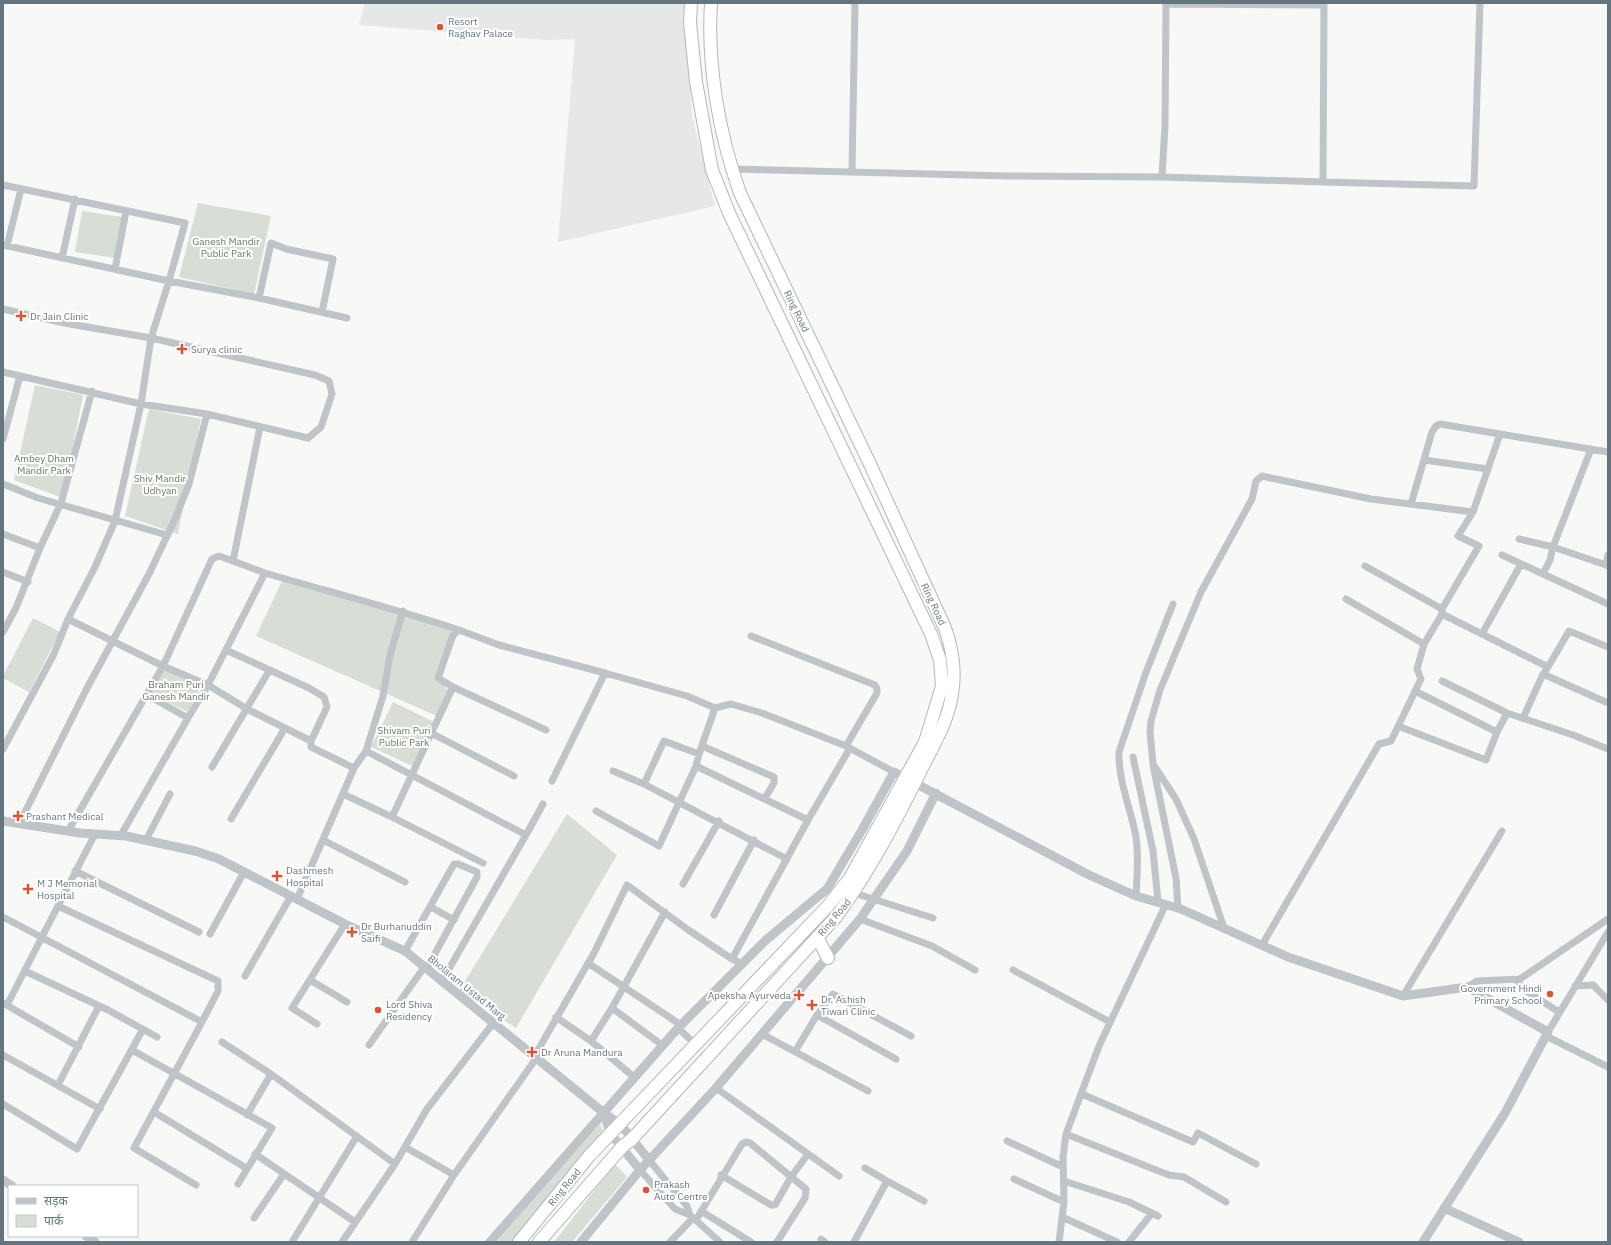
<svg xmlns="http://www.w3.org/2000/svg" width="1611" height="1245" font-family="'IBM Plex Sans','Noto Sans Devanagari',sans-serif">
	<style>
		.built { fill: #e6e7e7 }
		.green { fill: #d8ddd5 }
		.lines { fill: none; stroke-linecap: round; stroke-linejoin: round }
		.trunk-casing { stroke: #b3b7bb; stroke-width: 14 }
		.minor { stroke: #bfc4c8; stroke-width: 7 }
		.tertiary { stroke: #bfc4c8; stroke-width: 9 }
		.trunk { stroke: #fff; stroke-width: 12 }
		.poi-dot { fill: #dd5331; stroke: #fff; stroke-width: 1.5 }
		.labels { text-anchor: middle; stroke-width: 4; stroke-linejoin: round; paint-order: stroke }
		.poi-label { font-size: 10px; fill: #657580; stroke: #fff; text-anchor: start }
		.park-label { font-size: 10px; fill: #677863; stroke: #fff }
		.street-label { font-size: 10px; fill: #657580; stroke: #fff }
	</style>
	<rect width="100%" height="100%" fill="#f8f8f6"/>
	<path class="built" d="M365,3H685L692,116L715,206L558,242L575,39L547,40L359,25Z"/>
	<path class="green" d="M198,203L271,216L254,294L179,277Z
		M82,211L122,217L116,258L75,252Z
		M35,385L83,395L63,498L14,480Z
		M149,409L201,419L178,534L125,516Z
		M282,581L452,630L435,676L449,691L439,717L256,636Z
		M33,618L60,632L29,692L3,678V676Z
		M163,668L201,686L188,712L150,694Z
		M393,702L436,723L415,767L371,747Z
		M567,814L617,855L516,1028L459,991Z
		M600,1124L604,1133L513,1242H497L528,1204Z
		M615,1164L627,1177L572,1242H554Z"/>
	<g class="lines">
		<g class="trunk-casing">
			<path id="trunk" d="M817,937L828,958
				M519,1242L589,1156L827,907L850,878L925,742L942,686L940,660L931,634L729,213L712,170L696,82L690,23L691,3
				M539,1242L622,1147L632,1139L836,917C871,869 898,817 924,764C935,743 949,718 952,694C956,671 953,650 945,628L869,462L740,193C719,134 707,66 711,3"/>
		</g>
		<path class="minor" d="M732,169L1007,176L1162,177L1165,126L1166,4L1324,5
			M852,171L855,3
			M1162,177L1323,182L1324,3
			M1323,182L1474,186L1480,3
			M3,185L185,223L169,281L3,245
			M7,246L21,189
			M62,258L75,199
			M115,269L126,211
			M259,298L271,243L286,249L333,259L322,312
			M3,309L64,323L151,338L141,404L115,521L95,567L68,619L54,654L3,749
			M3,372L141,404L207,414L308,438L321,427L332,394L329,381L315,375L151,338L169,281L259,298L347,318
			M3,439L20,376
			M1591,449L1553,547L1606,565
			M1424,460L1488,469
			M3,484L38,498L167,535
			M1411,504L1432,432L1436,426L1440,424L1500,434
			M3,534L40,548
			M1519,539L1553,547L1550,560L1543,574L1608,604
			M1502,555L1543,574
			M1608,555L1606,565L1608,566
			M1365,566L1442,609
			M3,572L28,582
			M265,573C330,592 395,609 459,630
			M1346,599L1424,644L1442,614V609L1479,546L1458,536L1473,512
			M1442,614L1548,667L1543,674L1608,703
			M68,619L163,666L208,685L265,573L233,561
			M3,632L16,608L40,548L61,503L92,391
			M1482,634L1521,564
			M751,636L875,685L877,689V693L846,746
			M226,650L309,688L324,697L327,707L311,741V747L354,768
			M1548,667L1569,631L1608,647
			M605,673L687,696L715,708L731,704L762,713L846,746L894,772
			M1442,681L1507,713L1573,735L1608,749
			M453,687L438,678L453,635L459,630L499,645L605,673L552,781
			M1415,691L1497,732L1507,713
			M715,708L699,754L664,741L644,784L787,859
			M188,718L208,685L247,709L311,741
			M1523,718L1543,674
			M1398,726L1486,760L1497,732
			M433,734L514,776
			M702,746L774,777V783L765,798
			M366,751L383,696L390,655L403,611
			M699,754L696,766L808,820
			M1133,757L1153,851L1158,901
			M1153,765L1176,878L1178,909
			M212,767L269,671
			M613,771L644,784
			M343,794L392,817L453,687L546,730
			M596,811L659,846L696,766
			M392,817L483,863
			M231,819L285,728
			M19,824L86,690L149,574L175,519L189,484L207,414
			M68,831L163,666L212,559L219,556L233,561L260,427
			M121,835L188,718L147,695
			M526,835L543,804
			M146,840L170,794
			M323,840L405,882
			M75,871L199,932
			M683,884L719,821
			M854,893L933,918
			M1136,896C1137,877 1139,857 1136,837C1131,809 1118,781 1119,752L1145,675L1173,604
			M297,899L354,768L366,751L526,835L442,981
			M58,906L218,981V991L202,1022L134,1148L196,1185
			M431,907L454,920
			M714,915L754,840
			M5,918L202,1022
			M860,919L932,946L975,970
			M1224,928L1194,839L1176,799L1153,764L1150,732L1151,721L1160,690L1201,592L1252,499L1256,481L1262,476L1271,478L1371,499L1473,512L1500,434L1608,452
			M210,934L244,872
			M1262,945L1379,744L1391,741L1421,679L1417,669L1424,644
			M405,951L454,864H458L477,872V877L427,968
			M732,959L808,820L850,748
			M588,963L681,1025
			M1013,970L1110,1022
			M25,971L108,1010L157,1037
			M245,976L291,896
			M310,980L347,1002
			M1517,980L1523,989L1559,1012
			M1575,986L1593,985L1608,1000
			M1467,987L1477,981L1520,979L1608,919
			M1403,996L1502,831
			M3,1003L79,1047
			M7,1005L95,834
			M612,1008L662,1045
			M817,1015L896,1059
			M556,1017L591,1041L634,1077
			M317,1024L292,1008L345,924
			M678,1028L695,1044
			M1548,1032L1608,932
			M762,1034L868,1091
			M1546,1036L1608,1067
			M591,1041L612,1008L665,912
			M222,1042L271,1074L395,1164
			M369,1045L425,966
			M132,1050L272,1128L238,1184
			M796,1050L817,1015L833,994L911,1036
			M3,1055L100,1109
			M58,1085L99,1006
			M716,1088L839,1176
			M1082,1094L1193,1142L1198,1133L1256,1164
			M3,1104L77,1149L143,1029
			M154,1112L246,1168
			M247,1115L271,1074
			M1066,1134L1156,1170L1169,1175L1184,1177L1226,1202
			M1007,1141L1063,1167
			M405,1147L454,1175
			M255,1154L355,1222
			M649,1160L687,1206L690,1215
			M640,1170L675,1209L690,1215L720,1242
			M721,1175L771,1205H775L791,1177L808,1154
			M1014,1179L1064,1202
			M887,1181L924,1201
			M1064,1181L1129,1202L1158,1216
			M701,1211L751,1242
			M1062,1217L1117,1242
			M254,1218L284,1174
			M696,1220L742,1144L746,1142L750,1143L806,1189L805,1198L777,1242
			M821,1239L825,1242
			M292,1242L357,1136
			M342,1242L395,1164L427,1109L494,1022
			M412,1242L454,1175L537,1057L538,1050L594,953L627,885L687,929L732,959L741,963
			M670,1242L693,1218
			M854,1242L887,1181L865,1168
			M1059,1242L1064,1202L1063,1157L1066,1134L1099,1046L1166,904
			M1129,1242L1152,1213"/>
		<path class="tertiary" d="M3,821L80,833L126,836L195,851L219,859L345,924L405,951L604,1113L621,1125L649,1160
			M604,1113L610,1133L640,1170
			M3,1180L12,1186
			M1444,1208L1519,1242
			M86,1236L95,1242
			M490,1242L678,1028L766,940L827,889L862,830L894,772L1089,875L1136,896L1181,909L1288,957L1403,996L1467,987L1548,1032L1505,1113L1423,1242
			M581,1242L640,1170L716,1088L860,919L907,851L936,793"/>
		<use href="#trunk" class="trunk"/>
	</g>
	<g class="poi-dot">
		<circle cx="440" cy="27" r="4"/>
		<path d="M19 310h4v4h4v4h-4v4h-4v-4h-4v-4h4z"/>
		<path d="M180 343h4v4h4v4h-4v4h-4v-4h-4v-4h4z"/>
		<path d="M16 810h4v4h4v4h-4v4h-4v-4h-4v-4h4z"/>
		<path d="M275 870h4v4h4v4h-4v4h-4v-4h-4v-4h4z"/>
		<path d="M26 883h4v4h4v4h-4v4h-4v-4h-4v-4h4z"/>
		<path d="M350 926h4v4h4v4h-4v4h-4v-4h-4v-4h4z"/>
		<circle cx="1550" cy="994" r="4"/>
		<path d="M797 989h4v4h4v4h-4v4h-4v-4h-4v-4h4z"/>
		<path d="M810 999h4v4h4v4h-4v4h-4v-4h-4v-4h4z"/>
		<circle cx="378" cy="1010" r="4"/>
		<path d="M530 1046h4v4h4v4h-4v4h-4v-4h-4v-4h4z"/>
		<circle cx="646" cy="1190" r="4"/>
	</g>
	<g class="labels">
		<g class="poi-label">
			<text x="448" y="25">Resort<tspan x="448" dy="12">Raghav Palace</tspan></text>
			<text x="30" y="320">Dr Jain Clinic</text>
			<text x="191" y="353">Surya clinic</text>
			<text x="26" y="820">Prashant Medical</text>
			<text x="286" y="874">Dashmesh<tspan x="286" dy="12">Hospital</tspan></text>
			<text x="37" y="887">M J Memorial<tspan x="37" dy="12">Hospital</tspan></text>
			<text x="361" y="930">Dr Burhanuddin<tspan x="361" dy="12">Saifi</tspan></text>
			<text x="1542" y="992" text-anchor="end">Government Hindi<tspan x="1542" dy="12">Primary School</tspan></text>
			<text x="791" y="999" text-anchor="end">Apeksha Ayurveda</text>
			<text x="821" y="1003">Dr. Ashish<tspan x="821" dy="12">Tiwari Clinic</tspan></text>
			<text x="386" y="1008">Lord Shiva<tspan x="386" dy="12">Residency</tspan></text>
			<text x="541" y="1056">Dr Aruna Mandura</text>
			<text x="654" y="1188">Prakash<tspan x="654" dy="12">Auto Centre</tspan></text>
		</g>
		<g class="park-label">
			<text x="226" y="245">Ganesh Mandir<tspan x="226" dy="12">Public Park</tspan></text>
			<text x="44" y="462">Ambey Dham<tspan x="44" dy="12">Mandir Park</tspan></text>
			<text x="160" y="482">Shiv Mandir<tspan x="160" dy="12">Udhyan</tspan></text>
			<text x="176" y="688">Braham Puri<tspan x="176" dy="12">Ganesh Mandir</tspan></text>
			<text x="404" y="734">Shivam Puri<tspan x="404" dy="12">Public Park</tspan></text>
		</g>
		<g class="street-label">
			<text transform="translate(797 311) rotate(64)" y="4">Ring Road</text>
			<text transform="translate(934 604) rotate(65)" y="4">Ring Road</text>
			<text transform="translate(834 917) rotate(-50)" y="4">Ring Road</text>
			<text transform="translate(467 987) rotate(39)" y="4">Bholaram Ustad Marg</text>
			<text transform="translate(564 1187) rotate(-51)" y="4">Ring Road</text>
		</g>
	</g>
	<rect width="1611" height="1245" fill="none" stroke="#657580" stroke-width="8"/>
	<rect x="8" y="1185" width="130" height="52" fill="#ffffff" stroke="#c1c8cc"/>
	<rect x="16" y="1198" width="20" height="6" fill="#bfc4c8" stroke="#c1c8cc"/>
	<text x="44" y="1205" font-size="12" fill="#657580">सड़क</text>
	<rect x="16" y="1215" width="20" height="12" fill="#d8ddd5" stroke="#c1c8cc"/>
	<text x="44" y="1225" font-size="12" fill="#657580">पार्क</text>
</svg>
